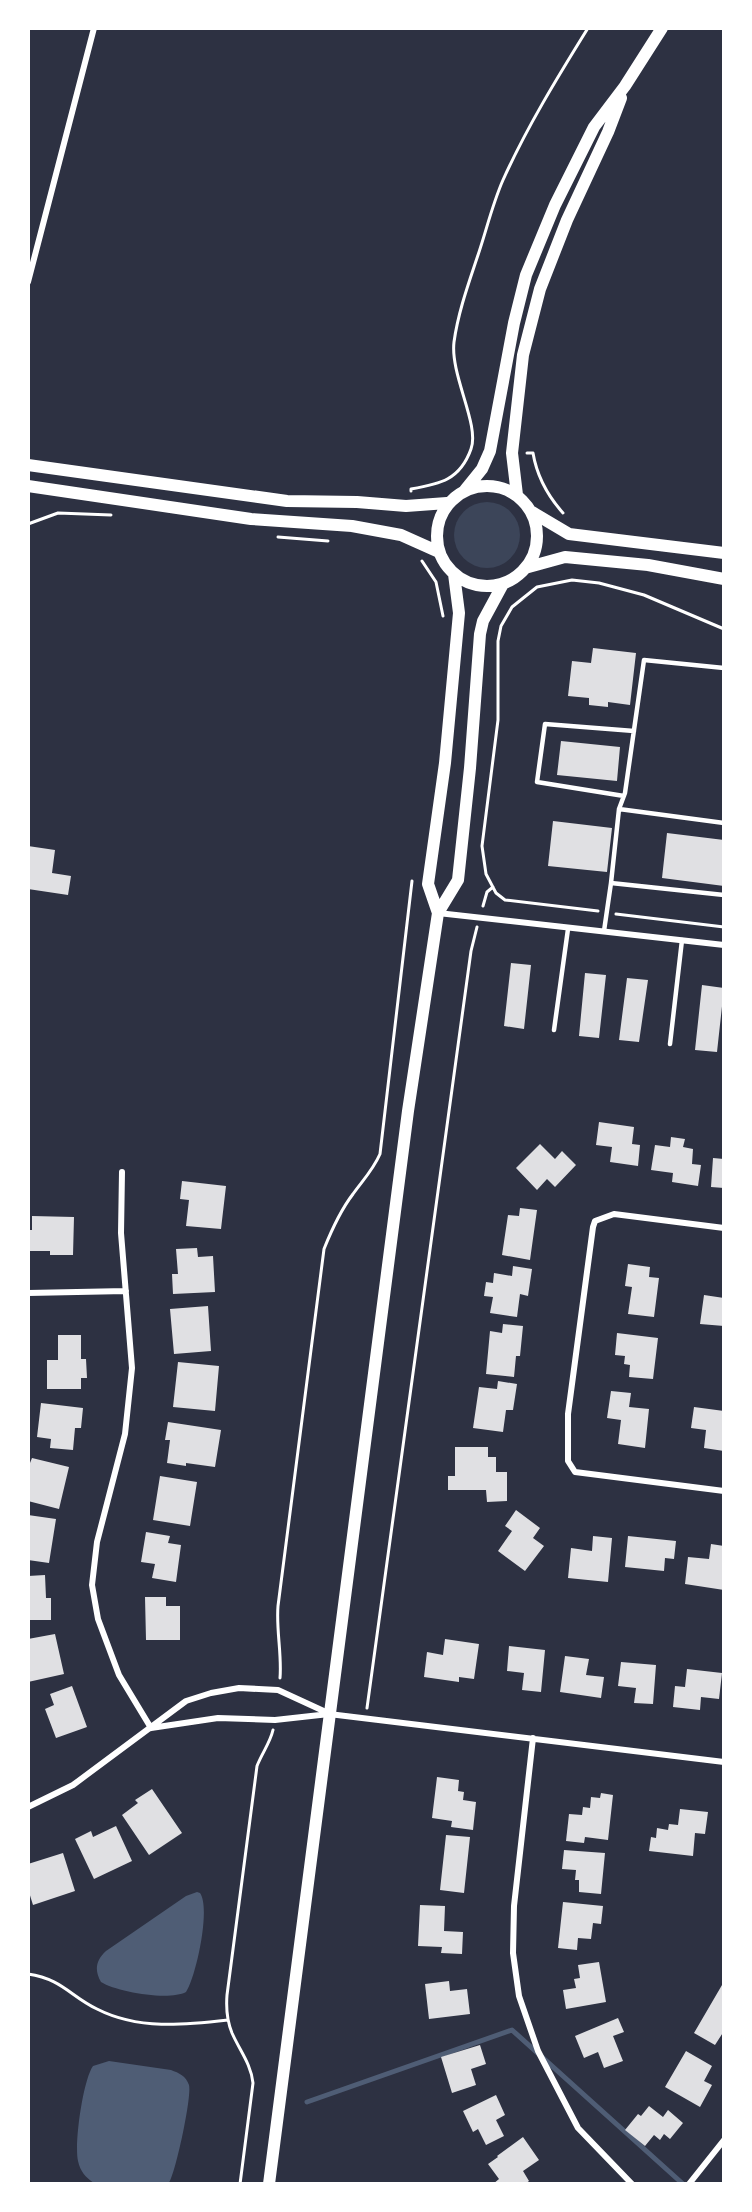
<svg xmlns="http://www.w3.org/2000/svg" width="752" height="2212" font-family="'Varela Round',sans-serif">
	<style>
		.green { fill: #3c4559 }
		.water { fill: #4f5d75 }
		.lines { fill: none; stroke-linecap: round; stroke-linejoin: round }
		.stream { stroke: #4f5d75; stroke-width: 5 }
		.building { fill: #e0e0e3 }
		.path { stroke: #fff; stroke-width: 3 }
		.service { stroke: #fff; stroke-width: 4.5 }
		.minor { stroke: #fff; stroke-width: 6 }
		.secondary { stroke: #fff; stroke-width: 12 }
	</style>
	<rect width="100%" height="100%" fill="#2d3142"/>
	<path class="green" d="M454 535a33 33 0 1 1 66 0a33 33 0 1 1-66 0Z"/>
	<path class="water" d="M197,1892L200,1893C211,1908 196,1977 186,1992C169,2001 117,1992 101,1982C94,1970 96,1960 106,1951L186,1896Z
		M109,2061L171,2070C179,2073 186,2076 189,2085C192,2096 176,2172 169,2183H94C86,2178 80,2171 78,2161C74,2144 83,2080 93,2066Z"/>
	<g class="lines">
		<path class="stream" d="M307,2102L512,2030L683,2184"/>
	</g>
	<path class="building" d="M593,648L636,653L630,705L608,702V707L589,705V698L568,696L572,661L591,663Z
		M561,741L620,747L617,781L557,775Z
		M553,821L612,828L607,872L548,866Z
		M667,833L724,840V886L662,878Z
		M28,846L55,850L52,873L71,876L68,895L28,889Z
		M511,963L531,965L524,1029L504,1026Z
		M585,973L606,975L599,1038L579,1036Z
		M627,978L648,980L639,1042L619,1040Z
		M702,985L724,988L717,1052L695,1050Z
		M599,1122L634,1127L632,1144L640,1145L638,1166L610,1162L612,1147L596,1145Z
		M671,1137L685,1139L683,1147L693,1149L692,1164L701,1165L698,1186L672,1182L673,1173L651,1170L655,1145L670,1147Z
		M540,1144L555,1159L562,1151L576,1165L555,1187L547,1179L537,1190L516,1168Z
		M713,1158L724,1159V1188L711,1187Z
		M182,1181L226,1186L221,1229L186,1226L189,1200L180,1199Z
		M520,1208L537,1210L530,1260L502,1255L508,1215L519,1216Z
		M32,1216L74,1217L73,1255H50V1251H28V1230H32Z
		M197,1248L198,1257L213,1256L215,1292L173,1294L172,1274H178L176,1249Z
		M628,1264L650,1267L649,1277L659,1278L654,1317L628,1314L632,1287L625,1286Z
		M513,1266L532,1269L528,1296L520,1294L517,1317L490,1313L493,1297L484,1296L486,1282L493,1283L494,1273L512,1276Z
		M704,1295L724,1298V1326L700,1324Z
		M208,1306L211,1351L174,1354L170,1309Z
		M503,1324L523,1326L520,1356H516L514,1377L486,1374L490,1331L502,1333Z
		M617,1333L658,1338L653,1379L629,1377L630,1365L624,1364L625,1356L615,1355Z
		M58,1335H81V1359H86L87,1378H81V1389H47V1360H58Z
		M178,1362L219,1366L215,1411L173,1407Z
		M498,1381L517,1384L513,1410H506L503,1432L473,1428L479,1387L497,1389Z
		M611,1391L631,1393L629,1407L649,1409L645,1448L618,1444L621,1420L607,1418Z
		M41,1403L83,1408L81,1428H75L73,1450L50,1448L51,1439L37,1437Z
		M694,1407L724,1411V1451L704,1448L706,1430L691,1428Z
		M168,1422L221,1430L215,1467L186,1463V1466L167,1463L170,1440H165Z
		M455,1447H488V1457H496V1472H507V1501L487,1502L486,1490H448V1476H455Z
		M32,1458L69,1467L59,1509L28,1501V1468Z
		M160,1476L197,1482L190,1526L153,1520Z
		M516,1510L540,1528L533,1538L544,1546L525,1571L498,1551L512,1531L505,1526Z
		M28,1515L56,1519L49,1563L28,1560Z
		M146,1532L170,1536L168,1543L181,1545L176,1582L152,1578L155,1564L141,1562Z
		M593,1536L612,1538L608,1582L568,1578L571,1548L592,1551Z
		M628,1536L676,1541L674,1559L665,1558L664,1571L625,1567Z
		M711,1544L724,1546V1590L685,1584L688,1557L709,1559Z
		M45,1575L46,1598H51V1620H28V1576Z
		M145,1597H166V1606H180V1640H146Z
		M55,1634L64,1674L28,1682V1639Z
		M445,1639L479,1644L474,1679L459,1677V1682L424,1677L427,1652L443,1655Z
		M509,1646L545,1650L541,1692L522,1690L524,1673L507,1671Z
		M565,1656L589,1659L586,1675L604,1677L601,1698L560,1692Z
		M621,1662L656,1665L653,1704L634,1703L636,1688L618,1686Z
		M687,1669L722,1673L719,1699L701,1697L700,1710L673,1707L675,1686L685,1687Z
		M72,1686L87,1727L56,1738L45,1709L54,1705L50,1694Z
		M437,1777L459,1780L458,1791L464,1792L463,1800L476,1802L473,1830L451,1827L452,1821L432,1818Z
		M152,1789L182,1833L149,1855L122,1815L138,1803L135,1800Z
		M601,1793L613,1795L608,1840L585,1837L584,1843L566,1841L569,1814L582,1815L583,1807L590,1808L591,1797L600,1798Z
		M680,1809L708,1812L705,1834L695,1833L693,1856L649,1851L651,1837L656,1838L657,1828L668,1830L669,1824L678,1825Z
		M116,1826L132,1861L94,1879L75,1839L91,1831L93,1837Z
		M446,1835L470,1837L464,1893L440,1890Z
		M564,1850L605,1853L601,1894L579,1892V1880H575L576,1870L562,1869Z
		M63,1853L75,1891L33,1905L28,1889V1864Z
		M563,1902L603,1906L601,1924L593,1923L591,1939L578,1938L577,1950L558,1948Z
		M420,1905L445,1906L444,1931L463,1932L462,1954L441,1953L442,1947L418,1946Z
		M599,1962L606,2002L566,2009L563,1990L576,1988L574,1979L580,1978L578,1965Z
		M449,1981L450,1991L467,1989L470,2014L429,2019L425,1984Z
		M722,1985L724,1986V2031L715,2045L694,2033Z
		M618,2018L624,2032L613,2036L623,2061L604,2068L598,2052L584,2058L575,2036Z
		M480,2045L486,2064L471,2069L476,2085L452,2093L441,2057Z
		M686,2051L712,2066L704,2081L712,2085L700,2107L665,2087Z
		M496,2095L505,2115L496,2120L504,2136L486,2145L478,2129L473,2132L463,2111Z
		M649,2106L663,2117L668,2110L683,2123L670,2139L664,2134L660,2140L654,2135L645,2146L625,2130L638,2114L641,2116Z
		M523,2137L539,2160L523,2171L529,2181L525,2184H493L499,2179L488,2164L498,2157L497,2156Z"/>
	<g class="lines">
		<path class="path" d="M527,453H533C537,477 547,495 563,513
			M411,491V489C440,484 460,480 471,449C480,425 450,375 454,342C458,313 468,285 477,258C486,232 492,205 503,180C527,127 557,78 588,28
			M28,524L58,513L111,515
			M278,537L328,541
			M422,561L436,582L443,616
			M483,906L487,892L493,887
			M598,911L505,900L496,893L486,874L482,846L498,720V641L501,626L512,607L537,587L572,580L599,583L644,595L724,629
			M616,914L724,927
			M280,1678C282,1654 276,1630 278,1606L324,1249C332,1229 340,1211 353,1194C363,1180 373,1170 380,1154L412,881
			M367,1708L471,951L477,927
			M28,1974C62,1979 70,1996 97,2009C138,2030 184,2025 228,2020
			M240,2184L253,2083C251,2064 240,2051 232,2033C227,2021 226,2008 227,1995L257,1766C262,1753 270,1743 273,1730"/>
		<path class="service" d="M624,796L537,782L545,724L634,731
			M619,809L625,793L644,660L724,668
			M611,883L724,895
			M604,931L611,883L619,809L724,823
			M554,1030L568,929
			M670,1044L682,940"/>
		<path class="minor" d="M28,282L94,28
			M438,913L724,945
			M122,1172L121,1233L132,1368L125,1434L97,1542L92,1585L98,1619L119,1675L151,1728
			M724,1228L614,1214L595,1221L593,1227L568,1414V1461L575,1472L724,1491
			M28,1293L126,1291
			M151,1728L218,1718L275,1720L329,1714L724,1762
			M533,1738L514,1906L513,1953L519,1996L538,2051L578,2128L632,2184
			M28,1807L73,1785L186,1701L211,1693L239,1688L278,1690L328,1713
			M689,2184L724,2140"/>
		<path class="secondary" d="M28,465L287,501L357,502L406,506L447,503
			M437 536a50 50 0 1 1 100 0a50 50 0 1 1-100 0Z
			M28,486L251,519L352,526L401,535L439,552
			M465,490L482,469L490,451L514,323L526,275L555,205L594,127L625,86L662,28
			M517,495L512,453L523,355L540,289L567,220L608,132L621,98
			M532,512L569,534L724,553
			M525,568L565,557L648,565L724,579
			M438,913L428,884L445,763L459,613L454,574
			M269,2184L408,1111L438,913L458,880L470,768L480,634L483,621L503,584"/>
	</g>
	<rect width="752" height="2212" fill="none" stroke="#ffffff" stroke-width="60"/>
</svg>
